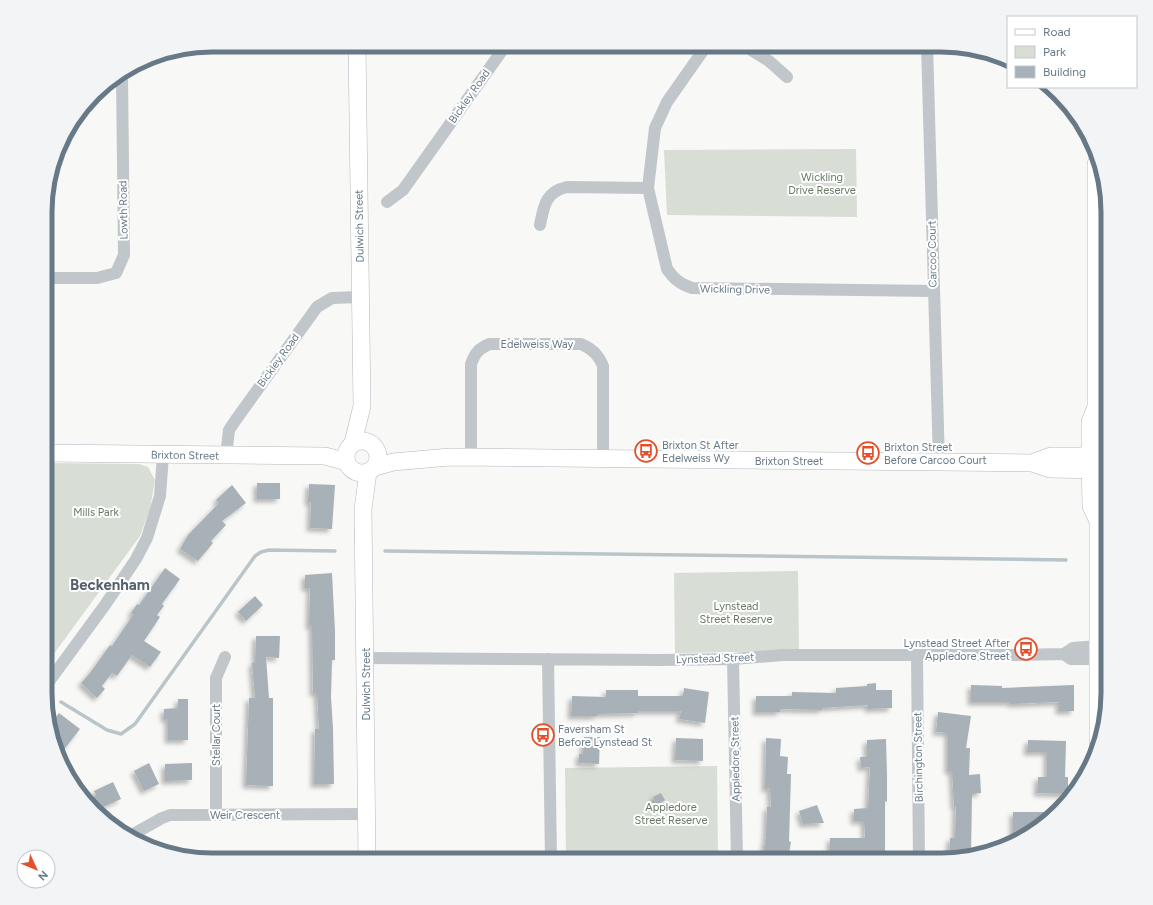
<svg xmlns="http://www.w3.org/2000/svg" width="1153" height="905" font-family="Figtree,sans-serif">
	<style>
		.green { fill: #d8ddd5 }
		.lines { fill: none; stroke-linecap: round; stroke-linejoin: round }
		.stream { stroke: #b9c5c9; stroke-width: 3.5 }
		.building { fill: #a8b1b7; filter: url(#shadow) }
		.secondary-casing { stroke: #b1b8bd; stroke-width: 18 }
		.primary-casing { stroke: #b3b8bc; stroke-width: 20 }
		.street { stroke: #c1c6ca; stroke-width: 12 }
		.secondary { stroke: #fff; stroke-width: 17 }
		.primary { stroke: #fff; stroke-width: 19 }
		.labels { text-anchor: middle; stroke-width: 4; stroke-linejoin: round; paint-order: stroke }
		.street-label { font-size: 11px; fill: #677987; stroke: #fff }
		.park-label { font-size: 11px; fill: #677962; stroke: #fff }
		.poi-label { font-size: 11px; fill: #677987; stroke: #fff; text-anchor: start }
		.district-label { font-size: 15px; font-weight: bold; fill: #55626c; stroke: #fff }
		.rim { fill: none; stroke: #677987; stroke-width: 5 }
	</style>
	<defs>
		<filter id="shadow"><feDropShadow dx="-3.5" dy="3.5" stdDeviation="2" flood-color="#0004"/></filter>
	</defs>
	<rect width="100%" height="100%" fill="#f8f8f6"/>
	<path class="green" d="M856,149L857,217L667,215L664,150Z
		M46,463L139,464L148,467L155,480L150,509L140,536L45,666Z
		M798,571L799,651L675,653L674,573Z
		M717,766L718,860H566L565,768Z"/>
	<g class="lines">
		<path class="stream" d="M385,551L1066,560
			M61,702L107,730L121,734L135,724L255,556L261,552L269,550L335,551"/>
	</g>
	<path class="building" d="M257,483H280V499H257Z
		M309,484L335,485L332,529L310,528L311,502H308Z
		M232,485L246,503L222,521L226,525L211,541L213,543L198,561L180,549L188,535L219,503L216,500Z
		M165,568L180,579L162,604L164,606L157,615L160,617L144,641L161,652L150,667L132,655L117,676L112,673L102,686L105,689L97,698L81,683L90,673L110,645L112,646L133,615L131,613L137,604L139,605Z
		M332,573L335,632V660H332L331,697L333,729L334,784H314L315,729H319L317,693H313L312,626H309L310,588H305V575Z
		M255,596L263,605L246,621L238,612Z
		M256,636H280L279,658L266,657L269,698H273V786L246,785L249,698H255L252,663H255Z
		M876,683V690H892V708L868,709V705L822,708V710L780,709V712H756V696H792V692L836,693V688L867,686V684Z
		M971,685L1002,686V688L1074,685V711H1059V702L1011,704V702H971Z
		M684,688L709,692L705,723L679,719L681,711H638V713L597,714V716H571L572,696L606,697V690H638V696H683Z
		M178,699H188V740H168V719H164V709L178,708Z
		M938,712L971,716L966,748H970L969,775L980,774L981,793L972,794L971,854L949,858L950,838H955L956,806H954L952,771H948V733L936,732Z
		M59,713L80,729L59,756L51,724Z
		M584,737H600L599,764L579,763V754H583Z
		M676,738L703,739V761L675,760Z
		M766,738L781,739L780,756L788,757L787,774H791L789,841L791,842L788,859L763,854L766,836L767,807H771L770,788L765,789Z
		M886,739L887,776V802L885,801V860H830V838H865L864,821H854V809L868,808L870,767L861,768L860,757H867V740Z
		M1028,740L1066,741L1065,777H1068V794L1037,793L1038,777H1047V752H1027Z
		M149,763L159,784L144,791L134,771Z
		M192,763V780L165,781V764Z
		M113,782L121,799L101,808L97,812L89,801L96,795L94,791Z
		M661,793L665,800L657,805L653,797Z
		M817,805L824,823L803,824L799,811Z
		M1013,812H1055L1023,834H1013Z"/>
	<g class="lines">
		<g class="secondary-casing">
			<path id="secondary" d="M346 457a16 16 0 1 1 32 0a16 16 0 1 1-32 0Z
				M353,443L362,406L357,45
				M46,453L325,456L347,462
				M1032,463L1051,456H1104
				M375,467L393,462L450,457L1032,463L1050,469L1105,470
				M367,860L363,509L368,472"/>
		</g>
		<g class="primary-casing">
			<path id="primary" d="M1097,164V407L1091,422V456L1092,506L1099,521V741
				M1097,407L1105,422L1107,507L1099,521"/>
		</g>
		<path class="street" d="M707,45L667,102L655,128L648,188L667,269C674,279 680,284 692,288L933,291
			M743,45L769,61L787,77
			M927,45L939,462
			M387,202L403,190L506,45
			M540,225C544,206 545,192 567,187L648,188
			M46,278H97L116,273L124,255L122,75
			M226,456L229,430L235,421L317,307L332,298L360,297
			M471,457V364C475,353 479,348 490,344H581C592,349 598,354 603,366V459
			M917,654L919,860
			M1064,654L1071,659H1098
			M366,658L661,660L733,659L783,655H1016L1064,654L1073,648L1098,646
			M548,659L551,860
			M733,659L737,860
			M45,687L105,605L136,559L147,538L160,496L163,455
			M216,815V678L225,657
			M130,836L162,818L170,815L366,814"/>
		<use href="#secondary" class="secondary"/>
		<use href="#primary" class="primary"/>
	</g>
	<defs>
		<g id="bus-ring" transform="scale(1.15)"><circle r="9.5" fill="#fff" stroke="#e3502b" stroke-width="1.5"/><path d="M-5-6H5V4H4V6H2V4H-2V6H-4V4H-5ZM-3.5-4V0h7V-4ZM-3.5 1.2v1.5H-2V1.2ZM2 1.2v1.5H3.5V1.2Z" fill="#e3502b"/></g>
	</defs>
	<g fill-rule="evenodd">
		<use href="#bus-ring" x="646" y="451"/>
		<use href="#bus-ring" x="868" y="453"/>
		<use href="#bus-ring" x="1026" y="649"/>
		<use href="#bus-ring" x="543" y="735"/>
	</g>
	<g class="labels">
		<g class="street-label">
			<text transform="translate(469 96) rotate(-55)" y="4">Bickley Road</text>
			<text transform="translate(123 210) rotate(-91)" y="4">Lowth Road</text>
			<text transform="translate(359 226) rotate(-91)" y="4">Dulwich Street</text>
			<text transform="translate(932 254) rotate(-91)" y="4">Carcoo Court</text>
			<text transform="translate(735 289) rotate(1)" y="4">Wickling Drive</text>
			<text x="537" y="348">Edelweiss Way</text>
			<text transform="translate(278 360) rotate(-54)" y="4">Bickley Road</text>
			<text transform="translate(185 455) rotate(1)" y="4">Brixton Street</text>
			<text x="789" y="465">Brixton Street</text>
			<text transform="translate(715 658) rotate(-2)" y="4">Lynstead Street</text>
			<text transform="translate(366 684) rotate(-90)" y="4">Dulwich Street</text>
			<text transform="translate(216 735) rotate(-90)" y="4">Stellar Court</text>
			<text transform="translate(918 757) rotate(-91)" y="4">Birchington Street</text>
			<text transform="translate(735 759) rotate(-91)" y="4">Appledore Street</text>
			<text x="245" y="819">Weir Crescent</text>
		</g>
		<g class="park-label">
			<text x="822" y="181">Wickling<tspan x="822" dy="13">Drive Reserve</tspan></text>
			<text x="96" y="516">Mills Park</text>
			<text x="736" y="610">Lynstead<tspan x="736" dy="13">Street Reserve</tspan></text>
			<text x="671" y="811">Appledore<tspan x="671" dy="13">Street Reserve</tspan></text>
		</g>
		<g class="poi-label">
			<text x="662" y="449">Brixton St After<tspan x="662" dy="13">Edelweiss Wy</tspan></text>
			<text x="884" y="451">Brixton Street<tspan x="884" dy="13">Before Carcoo Court</tspan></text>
			<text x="1010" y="647" text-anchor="end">Lynstead Street After<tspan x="1010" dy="13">Appledore Street</tspan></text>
			<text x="558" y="733">Faversham St<tspan x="558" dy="13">Before Lynstead St</tspan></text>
		</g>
		<g class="district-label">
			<text x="110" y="590">Beckenham</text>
		</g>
	</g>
	<path d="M0 0H1153V905H0ZM212 52H941A160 160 0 0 1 1101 212V693A160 160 0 0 1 941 853H212A160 160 0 0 1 52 693V212A160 160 0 0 1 212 52Z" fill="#f3f4f5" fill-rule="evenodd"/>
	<path class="rim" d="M212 52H941A160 160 0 0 1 1101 212V693A160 160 0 0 1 941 853H212A160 160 0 0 1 52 693V212A160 160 0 0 1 212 52Z"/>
	<rect x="1007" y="16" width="130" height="72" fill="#ffffff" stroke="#c2c9cf"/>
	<rect x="1015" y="29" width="20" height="6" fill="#ffffff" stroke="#c2c9cf"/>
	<text x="1043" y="36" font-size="12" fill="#677987">Road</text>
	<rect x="1015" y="46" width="20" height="12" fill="#d8ddd5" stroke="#c2c9cf"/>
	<text x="1043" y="56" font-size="12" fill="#677987">Park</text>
	<rect x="1015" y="66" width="20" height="12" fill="#a8b1b7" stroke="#c2c9cf"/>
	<text x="1043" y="76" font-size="12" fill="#677987">Building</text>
	<g transform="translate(36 869) rotate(134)"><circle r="19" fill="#ffffff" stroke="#c2c9cf"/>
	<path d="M0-3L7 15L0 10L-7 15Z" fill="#e3502b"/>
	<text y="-6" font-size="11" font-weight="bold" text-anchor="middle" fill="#677987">N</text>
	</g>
</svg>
